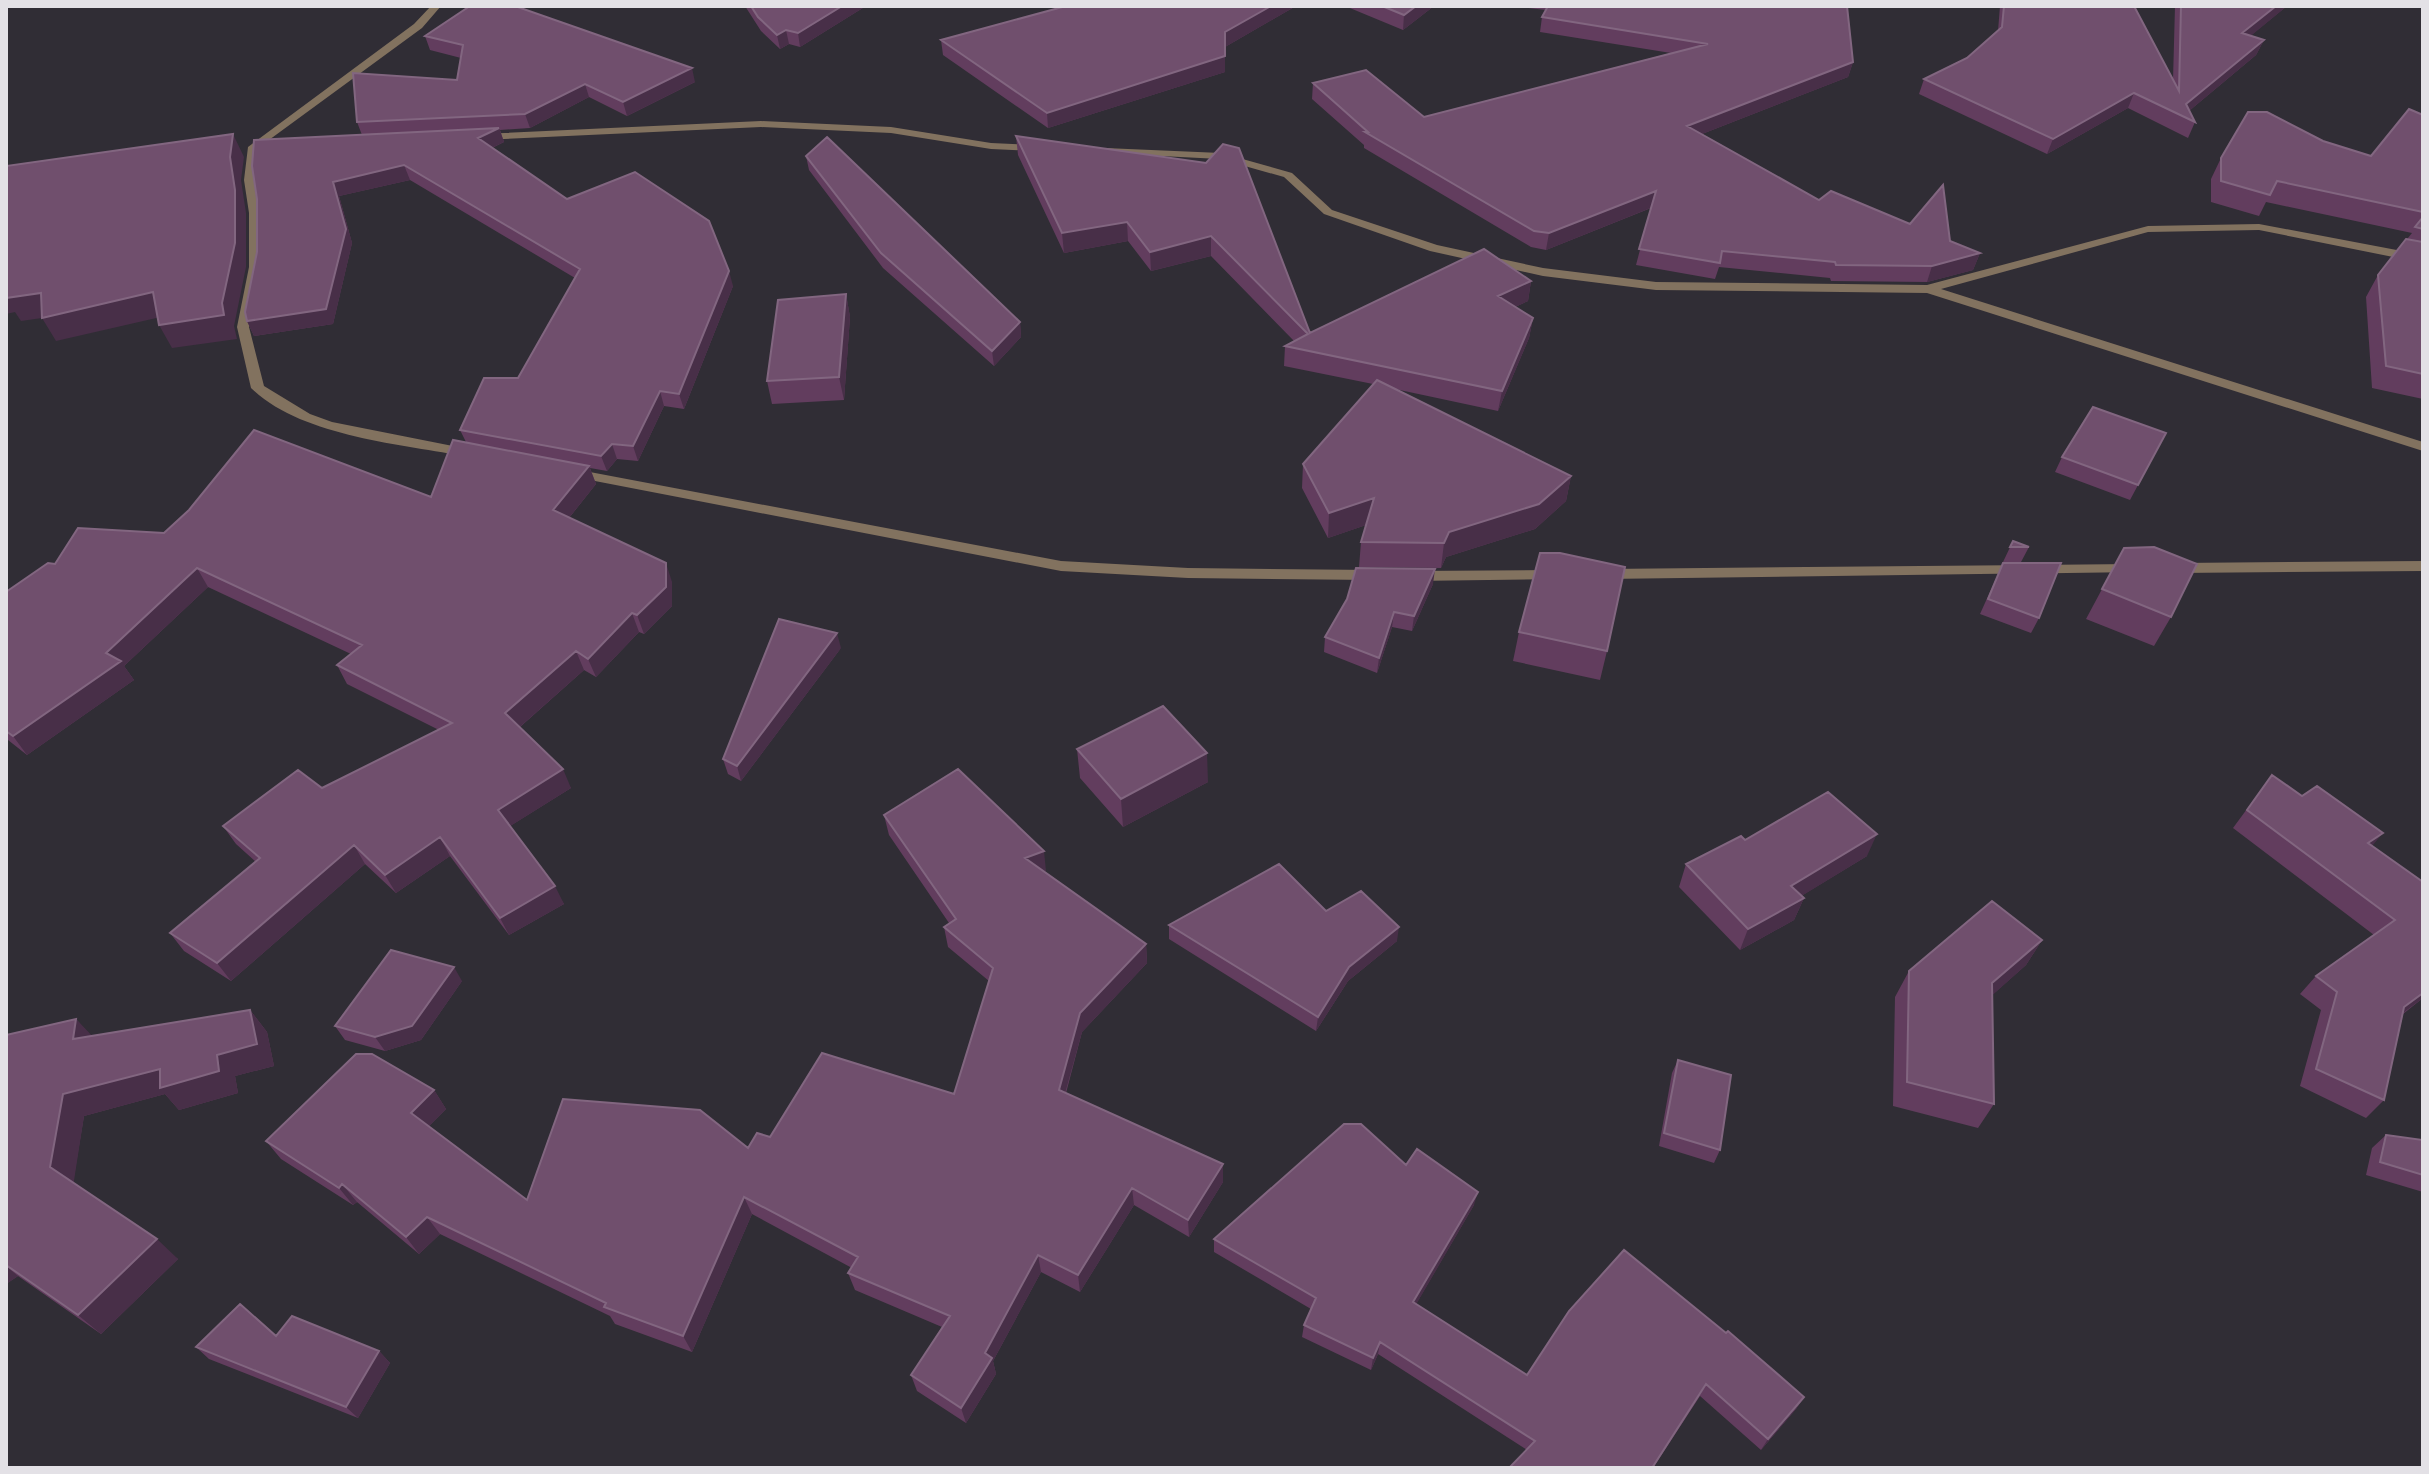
<svg xmlns="http://www.w3.org/2000/svg" width="2429" height="1474" font-family="Ubuntu,sans-serif">
	<style>
		.lines { fill: none; stroke-linecap: round; stroke-linejoin: round }
		.minor { fill: #82725f; fill-rule: evenodd }
		.wall { fill: #623d5e }
		.shaded-wall { fill: #482f48 }
		.building { fill: #704f6d; stroke: #826680; stroke-width: 2 }
	</style>
	<rect width="100%" height="100%" fill="#302d35"/>
	<g class="lines">
		<path class="minor" d="M431,6H441L422,28L258,148L256,180L261,213V267L249,327L264,386L310,414L332,422L473,450V456L468,457C402,444 301,437 251,388L237,327L249,267V213L244,180L248,147L414,24Z
			M761,121L891,127L991,143L1038,145L1043,148L1038,151L991,149L891,133L761,127L483,140L478,137L483,134Z
			M1105,148L1221,153L1292,173L1332,210L1437,245L1543,268L1656,282L1927,285L2148,226L2259,224L2423,255V263L2259,230L2148,232L1941,289L2423,442V451L1927,293L1656,290L1543,276L1430,251L1324,214L1284,177L1220,159L1101,153L1100,151Z
			M574,469L1061,561L1188,568L1373,570L1380,575L1373,580L1188,578L1061,571L569,476L567,473Z
			M2423,561V571L2177,573L2170,568L2177,563Z
			M2133,564L2140,569L2138,572L1605,579L1598,574L1605,569Z
			M1553,570L1560,575L1558,579L1413,581L1406,576L1413,571Z"/>
	</g>
	<path class="wall" d="M745,6H866L800,47L789,44L780,49L761,31Z
		M1296,6L1225,47V72L1048,128L943,55L941,40Z
		M1345,6H1434L1403,30Z
		M1510,6H1847L1853,62L1848,77L1702,134L1819,200L1950,241L1980,253L1973,270L1927,282L1831,281L1830,278L1719,267L1715,279L1636,265L1651,208L1546,250L1531,247L1364,148V145L1312,99L1313,83L1424,117L1671,53L1540,32L1542,17L1546,10Z
		M2000,6H2134L2173,80L2175,6H2287L2250,36L2264,40L2256,55L2189,111L2195,122L2188,138L2128,108L2047,154L1919,94L1924,79L1967,58L1998,31Z
		M425,36L695,82L627,116L589,97L530,128L500,130L504,142L492,148L567,199L733,286L684,409L664,406L638,461L617,459L607,471L590,468L596,484L569,518L672,582V606L644,634L639,632L596,677L584,670L520,727L571,788L510,826L564,904L509,935L450,856L396,893L365,864L231,981L184,951L170,933L256,862L236,844L223,826L322,788L439,730L347,684L337,665L351,654L208,587L124,666L134,680L27,755L8,740L6,742V592L55,564L164,533L431,497L466,442L460,430L518,378L575,278L410,180L339,196L352,243L333,324L254,336L247,321L362,135L357,122L457,80L461,58L430,50Z
		M2423,115V399L2372,388L2366,297L2378,275L2412,233L2266,202L2259,216L2211,202V179L2221,158L2323,141L2371,156Z
		M1016,136L1206,163L1310,333L1531,281L1528,301L1515,307L1533,318L1529,338L1498,411L1395,389L1571,476L1566,501L1535,529L1446,557L1441,568L1359,567L1361,542L1366,525L1328,538L1302,488L1303,464L1373,384L1284,366L1285,346L1294,341L1211,256L1151,271L1128,241L1064,253L1018,155Z
		M806,156L1020,322L1021,337L994,366L883,268L809,170Z
		M846,294L850,317L844,400L772,404L767,381Z
		M2166,433L2130,500L2055,472L2062,457Z
		M2013,541L2029,547L2021,562H2003Z
		M2124,548L2171,617L2154,646L2086,619Z
		M2003,563L2039,618L2031,633L1980,614Z
		M1433,584L1412,631L1392,627L1377,673L1324,652L1325,637Z
		M1519,632L1607,651L1600,680L1513,661Z
		M841,648L741,781L728,774L723,759Z
		M1077,749L1208,782L1123,827L1080,778Z
		M2272,775L2372,846L2423,998L2403,1014L2384,1100L2366,1118L2300,1086L2321,1010L2300,994L2316,976L2374,935L2233,828Z
		M884,815L1046,871H1044L1146,944L1147,963L1082,1032L1066,1093L1223,1164V1182L1189,1237L1134,1205L1080,1292L1041,1272L993,1361L996,1374L966,1423L917,1391L911,1375L942,1327L855,1290L848,1273L852,1268L752,1214L692,1352L615,1324L610,1316L440,1234L419,1254L357,1202L353,1205L281,1159L266,1141L434,1090L446,1109L429,1126L527,1200L748,1148L770,1137L954,1094L989,981L948,947L944,927L949,923L889,835Z
		M1745,840L1867,856L1801,896L1804,898L1794,920L1740,950L1679,887L1686,864Z
		M1169,925L1397,941L1348,981L1316,1031L1169,939Z
		M2042,940L2026,965L1992,995L1994,1104L1978,1128L1893,1106L1895,997L1909,971Z
		M462,981L421,1040L385,1051L345,1040L335,1026Z
		M250,1010L267,1032L274,1066L235,1076L238,1093L179,1110L165,1094L84,1116L73,1182L178,1259L101,1334L18,1276L6,1284V1035L76,1019L91,1036Z
		M1678,1060L1720,1150L1714,1163L1659,1146L1672,1073Z
		M2386,1135L2423,1140V1192L2366,1175L2372,1148Z
		M1406,1165L1474,1205L1416,1304L1527,1375L1569,1311L1804,1397L1796,1409L1761,1450L1700,1396L1653,1468H1509L1527,1450L1378,1354L1371,1370L1302,1337L1304,1325L1311,1309L1214,1252V1239Z
		M276,1336L379,1351L390,1363L358,1418L209,1359L196,1347Z"/>
	<path class="shaded-wall" d="M842,6H866L800,47L798,33Z
		M1271,6H1296L1225,47V32Z
		M1416,6H1434L1403,30L1404,15Z
		M2276,6H2287L2235,49L2242,33Z
		M786,30L789,44L780,49L777,35Z
		M2264,40L2256,55L2183,116L2186,104Z
		M1225,56V72L1048,128L1047,113Z
		M1853,62L1848,77L1684,141L1687,126Z
		M692,68L695,82L627,116L623,102Z
		M585,84L589,97L530,128L525,114Z
		M2134,93L2128,108L2047,154L2053,139Z
		M499,128L504,142L483,152L478,138Z
		M233,134L244,157L241,180L246,213V267L234,326L237,339L172,348L159,325L222,303L230,157Z
		M404,165L410,180L339,196L352,243L333,324L254,336L247,321L333,182Z
		M1656,191L1653,207L1546,250L1549,233Z
		M1127,222L1128,241L1064,253L1062,233Z
		M1211,236V256L1151,271L1150,252Z
		M1980,253L1973,270L1927,282L1932,266Z
		M729,271L733,286L684,409L679,394Z
		M1531,281L1528,301L1495,316L1498,296Z
		M6,287L41,293L153,292L165,316L56,341L42,318L21,321L15,312L6,314Z
		M846,294L850,317L844,400L839,377Z
		M1533,318L1529,338L1498,411L1502,391Z
		M1020,322L1021,337L994,366L992,351Z
		M660,391L664,406L638,461L633,446Z
		M612,444L617,459L607,471L601,456Z
		M589,466L596,484L560,529L553,510Z
		M1571,476L1566,501L1535,529L1446,557L1441,568L1444,543L1449,532Z
		M1374,498L1372,523L1328,538L1329,513Z
		M666,563L672,582V606L644,634L637,615Z
		M197,568L208,587L124,666L134,680L27,755L13,736Z
		M1435,569L1433,584L1412,631L1414,616Z
		M1394,612L1392,627L1377,673L1379,658Z
		M632,613L639,632L596,677L588,659Z
		M837,633L841,648L741,781L737,766Z
		M576,651L584,670L514,732L505,713Z
		M1207,753L1208,782L1123,827L1121,799Z
		M563,769L571,788L507,828L498,810Z
		M2383,833L2367,852L2368,843Z
		M1877,834L1867,856L1782,908L1791,886Z
		M440,837L450,856L396,893L385,875Z
		M354,845L365,864L231,981L217,963Z
		M1044,851L1046,871L1028,878L1025,858Z
		M555,886L564,904L509,935L500,918Z
		M1804,898L1794,920L1740,950L1748,929Z
		M1399,927L1397,941L1348,981L1316,1031L1318,1017L1349,967Z
		M2042,940L2026,965L1977,1009L1992,983Z
		M1146,944L1147,963L1082,1032L1061,1108L1059,1090L1080,1013Z
		M454,967L462,981L421,1040L385,1051L375,1037Z
		M2423,993V998L2387,1025L2404,1007Z
		M250,1010L267,1032L274,1066L235,1076L238,1093L179,1110L165,1094L84,1116L73,1187L50,1167L63,1094L217,1055Z
		M76,1019L97,1041L73,1039Z
		M434,1090L446,1109L424,1131L411,1113Z
		M1223,1164V1182L1189,1237L1188,1220Z
		M342,1184L357,1202L353,1205L339,1188Z
		M1132,1188L1134,1205L1080,1292L1078,1275Z
		M1478,1192L1474,1205L1410,1315L1413,1302Z
		M744,1197L752,1214L692,1352L683,1336Z
		M427,1217L440,1234L419,1254L406,1237Z
		M157,1239L178,1259L101,1334L78,1315Z
		M1038,1255L1041,1272L993,1361L996,1374L966,1423L961,1408L985,1353Z
		M6,1266L18,1276L6,1284Z
		M1380,1342L1378,1354L1371,1370L1373,1358Z
		M379,1351L390,1363L358,1418L346,1407Z
		M1804,1397L1796,1409L1761,1450L1768,1439Z"/>
	<path class="building" d="M470,6H515L692,68L623,102L585,84L525,114L357,122L353,73L457,80L463,45L425,36Z
		M751,6H842L798,33L786,30L777,35L758,17Z
		M1066,6H1271L1225,32V56L1047,113L941,40Z
		M1382,6H1416L1404,15Z
		M1548,6H1847L1853,62L1687,126L1819,200L1831,191L1910,224L1943,185L1950,241L1980,253L1932,266L1836,265L1835,262L1722,251L1720,263L1639,249L1656,191L1549,233L1534,231L1365,132H1368L1313,83L1366,70L1424,117L1708,44L1542,17Z
		M2004,6H2134L2179,91L2181,6H2276L2242,33L2264,40L2186,104L2195,122L2134,93L2053,139L1924,79L1967,58L2002,27Z
		M2409,109L2423,115V212L2277,181L2270,195L2221,181V158L2248,112H2267L2323,141L2371,156Z
		M499,128L478,138L567,199L635,172L709,221L729,271L679,394L660,391L633,446L612,444L601,456L460,430L484,378H518L580,269L404,165L333,182L346,229L326,309L247,321L245,312L257,252V199L252,166L254,140Z
		M233,134L230,157L235,190V243L222,303L224,315L159,325L153,292L42,318L41,293L6,298L7,287H6V166Z
		M1016,136L1206,163L1223,144L1239,148L1310,333L1484,249L1531,281L1498,296L1533,318L1502,391L1285,346L1308,334L1211,236L1150,252L1127,222L1062,233Z
		M827,137L1020,322L992,351L881,253L806,156Z
		M2423,217V229L2415,227Z
		M2406,239L2423,242V374L2386,366L2378,275Z
		M846,294L839,377L767,381L778,300Z
		M1377,380L1571,476L1539,504L1449,532L1444,543L1361,542L1374,498L1329,513L1303,464Z
		M2093,407L2166,433L2138,485L2062,457Z
		M254,430L431,497L453,440L589,466L553,510L666,563V587L637,615L632,613L588,659L576,651L505,713L563,769L498,810L555,886L500,918L440,837L385,875L354,845L217,963L170,933L260,858L223,826L298,770L322,788L452,723L337,665L362,645L197,568L106,653L121,661L13,736L6,731V592L48,563L55,564L78,528L164,533L189,510Z
		M2013,541L2029,547H2010Z
		M2154,547L2197,564L2171,617L2102,589L2124,548Z
		M1540,553H1560L1625,567L1607,651L1519,632Z
		M2003,563H2061L2039,618L1988,599Z
		M1356,568L1435,569L1414,616L1394,612L1379,658L1325,637L1347,599Z
		M779,619L837,633L737,766L723,759Z
		M1163,706L1207,753L1121,799L1077,749Z
		M958,769L1044,851L1025,858L1146,944L1080,1013L1059,1090L1223,1164L1188,1220L1132,1188L1078,1275L1038,1255L985,1353L992,1358L961,1408L911,1375L950,1316L848,1273L858,1257L744,1197L683,1336L604,1307L606,1303L427,1217L406,1237L342,1184L339,1188L266,1141L356,1054H372L434,1090L411,1113L527,1200L563,1099L700,1110L748,1148L757,1133L770,1137L822,1053L954,1094L993,968L944,927L956,919L884,815Z
		M2272,775L2302,796L2317,786L2383,833L2368,843L2423,882V993L2404,1007L2384,1100L2316,1069L2337,992L2316,976L2395,920L2247,810Z
		M1828,792L1877,834L1791,886L1804,898L1748,929L1686,864L1741,836L1745,840Z
		M1279,864L1326,911L1361,891L1399,927L1349,967L1318,1017L1169,925Z
		M1992,901L2042,940L1992,983L1994,1104L1907,1082L1909,971Z
		M391,950L454,967L412,1026L375,1037L335,1026Z
		M250,1010L257,1044L217,1055L219,1071L160,1088V1069L63,1094L50,1167L157,1239L78,1315L6,1265V1035L76,1019L73,1039Z
		M1678,1060L1731,1075L1720,1150L1664,1133Z
		M1344,1124H1361L1406,1165L1417,1149L1478,1192L1413,1302L1527,1375L1569,1311L1624,1250L1726,1333L1728,1331L1804,1397L1768,1439L1706,1384L1652,1468H1509L1535,1441L1380,1342L1373,1358L1304,1325L1316,1298L1214,1239Z
		M2386,1135L2423,1140V1175L2380,1162Z
		M240,1304L276,1336L292,1316L379,1351L346,1407L196,1347Z"/>
	<rect width="2429" height="1474" fill="none" stroke="#e3e1e6" stroke-width="16"/>
</svg>
